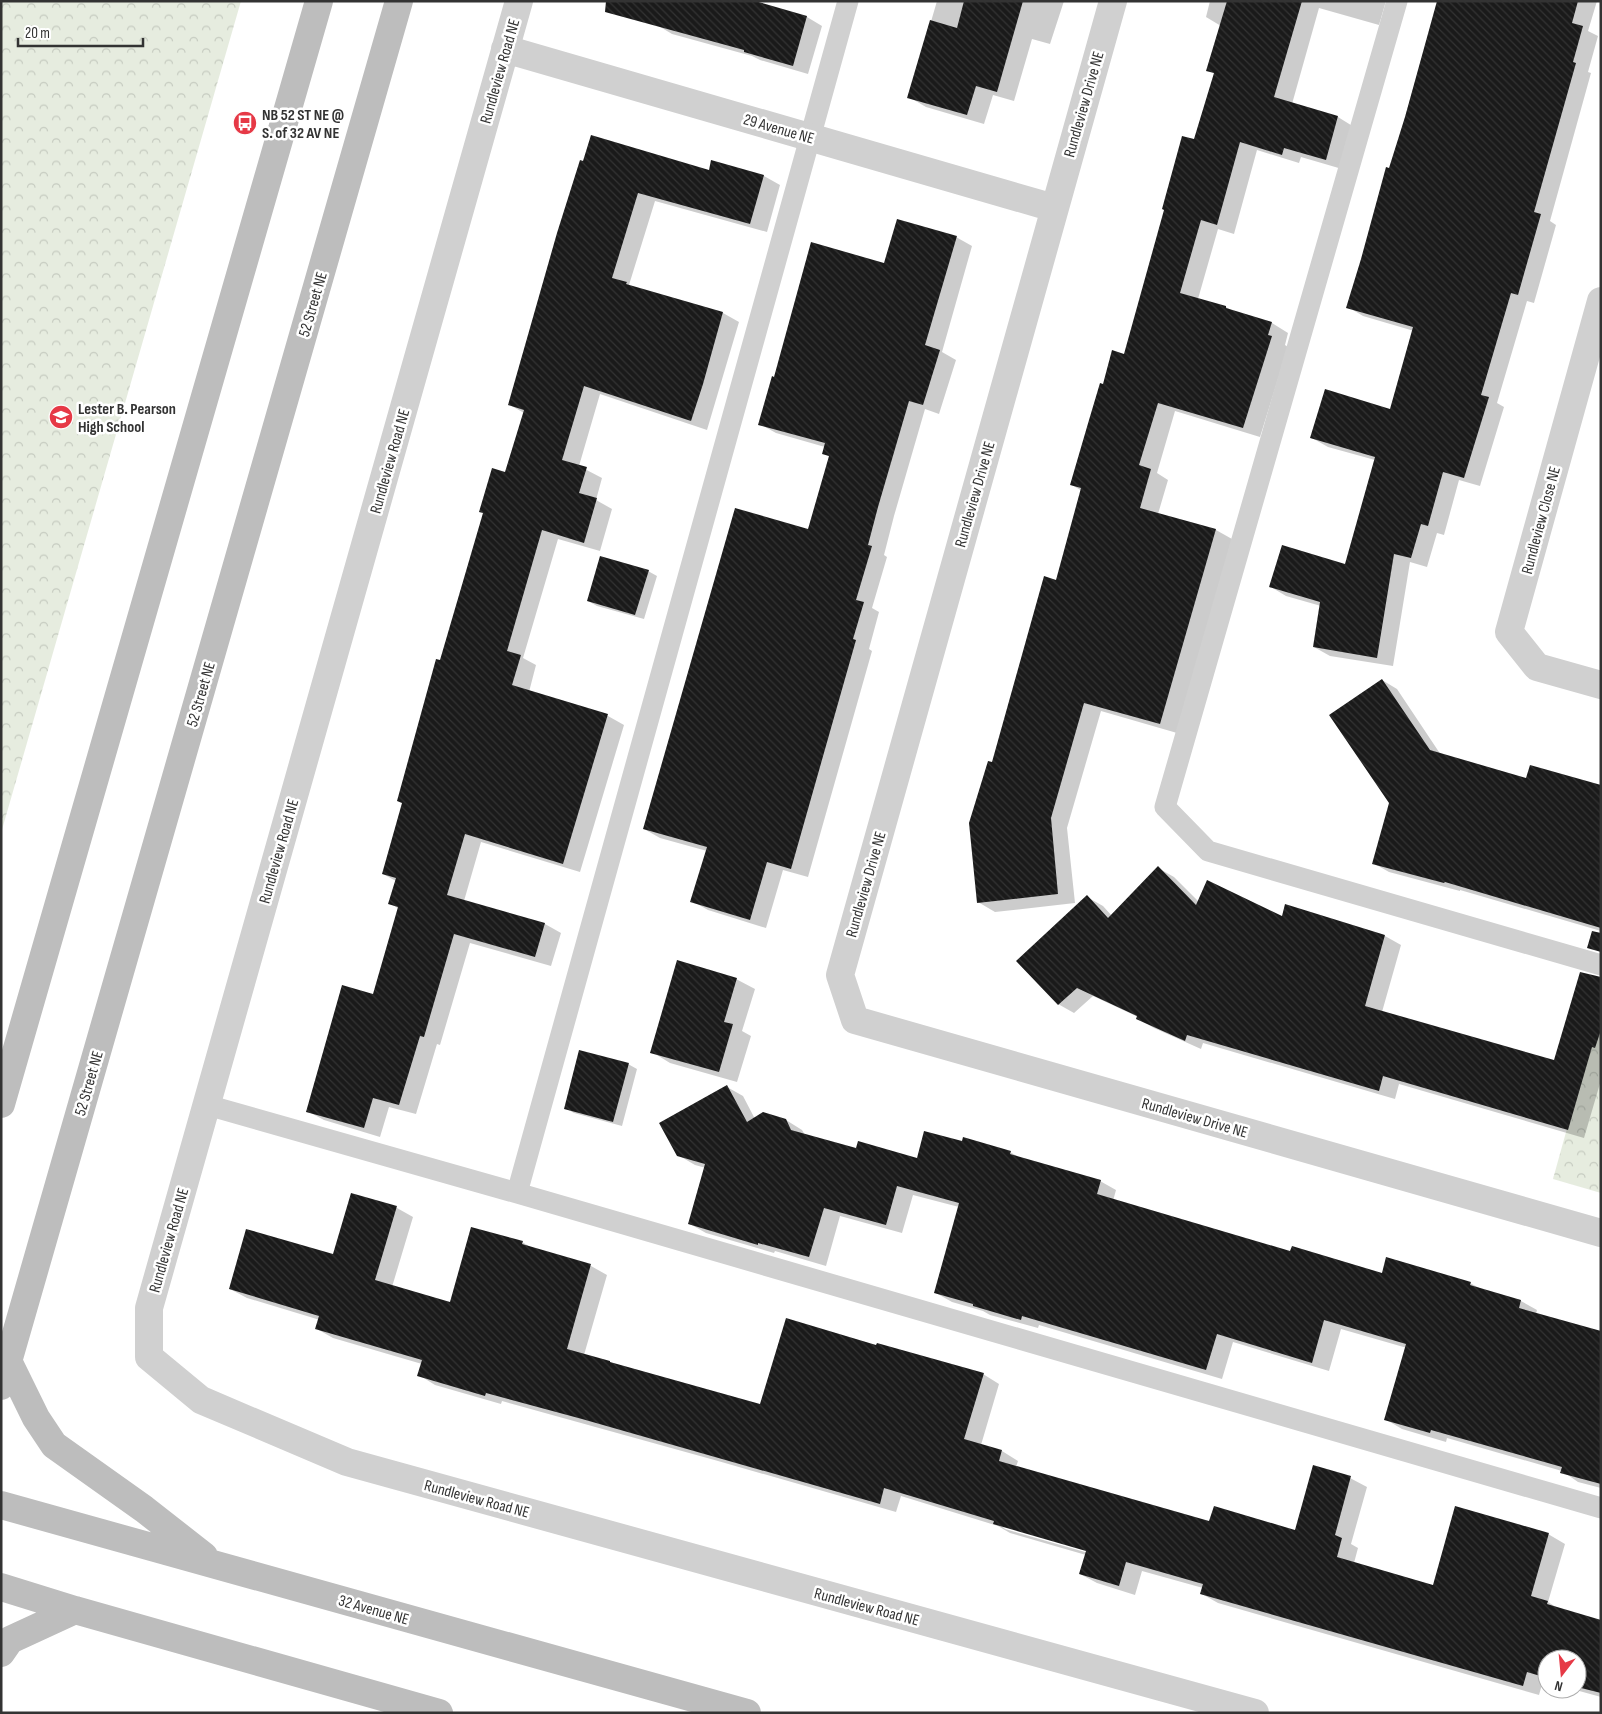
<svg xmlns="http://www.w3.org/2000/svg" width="1602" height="1714" font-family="'Sofia Sans Condensed',sans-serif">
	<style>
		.park { fill: url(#park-crowns) }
		.shadow { fill: #0003; fill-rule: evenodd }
		.building { fill: url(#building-back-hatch) }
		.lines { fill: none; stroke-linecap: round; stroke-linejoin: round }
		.lane { stroke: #d0d0d0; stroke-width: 21 }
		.street { stroke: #d0d0d0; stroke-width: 28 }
		.secondary { stroke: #bdbdbd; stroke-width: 28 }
		.labels { text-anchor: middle; stroke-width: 5; stroke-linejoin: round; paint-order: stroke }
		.street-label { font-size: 16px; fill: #333; stroke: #fff }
		.poi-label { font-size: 16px; font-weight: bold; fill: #333; stroke: #fff; text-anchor: start }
	</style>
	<defs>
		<pattern id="park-crowns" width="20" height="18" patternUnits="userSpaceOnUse" patternTransform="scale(1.25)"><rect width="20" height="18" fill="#e6ecdf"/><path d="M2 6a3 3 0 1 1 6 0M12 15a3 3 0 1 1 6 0" fill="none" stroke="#c6cbc0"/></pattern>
		<pattern id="building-back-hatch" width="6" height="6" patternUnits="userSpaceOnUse" patternTransform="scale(1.25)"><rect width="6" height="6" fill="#1a1a1a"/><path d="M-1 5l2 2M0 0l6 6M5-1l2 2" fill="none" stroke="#333"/></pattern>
	</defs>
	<rect width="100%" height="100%" fill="#fff"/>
	<path class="park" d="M1,1H241L1,833Z
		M1601,1006V1193L1553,1179Z"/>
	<path class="shadow" d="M750,1L807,17L822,26L808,74L760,60L752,56L672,34L657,25Z
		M937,1H1064L1050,44L1032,39L1014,101L993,95L984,124L926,107L909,97Z
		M1210,1H1386L1379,25L1319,8L1292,104L1338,117L1354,127L1342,169L1301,157L1299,163L1257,150L1234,234L1218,229L1198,299L1226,307L1236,313L1272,323L1288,333L1285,345L1288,347L1260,437L1175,411L1157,473L1168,480L1158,514L1216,530L1232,539L1177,733L1101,711L1067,828L1075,903L995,912L978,902L992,764L1057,581L1082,491L1072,485L1104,385L1125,355L1195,141L1215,74L1208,70L1221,26L1206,17Z
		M1438,1H1597L1588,31L1598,36L1588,72L1591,73L1550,221L1556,225L1534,303L1527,301L1497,403L1504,407L1480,486L1459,480L1444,535L1437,533L1427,567L1410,562L1393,666L1330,656L1314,647L1321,606L1286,596L1271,587L1346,566L1375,460L1328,447L1312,438L1391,410L1414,331L1363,316L1348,307L1390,170Z
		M581,162L764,176L780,185L767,232L655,201L629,285L634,288L723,313L739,322L707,430L600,394L579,466L602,478L596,500L612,509L600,551L558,539L523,658L536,665L529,692L608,716L624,725L580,872L481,842L464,901L545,924L561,933L551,966L470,943L440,1045L437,1044L416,1114L389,1107L380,1137L324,1120L307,1111L374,996L399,909L390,903L396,881L383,874L441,662L506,474L524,413L510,405Z
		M956,237L972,246L942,352L956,360L939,414L925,409L894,516L884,555L887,557L872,608L879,612L869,649L872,651L808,877L783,870L766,928L708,910L692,901L707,851L660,838L644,829L809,530L830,457L823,453L825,447L776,433L760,424L775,379L885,264Z
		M648,571L657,576L644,619L597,606L588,601Z
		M1382,680L1397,689L1441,755L1527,780L1601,786V931L1460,890V891L1389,872L1373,863L1391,803Z
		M1158,868L1174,877L1199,902L1282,917L1286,906L1385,936L1401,945L1382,1012L1555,1061L1601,997V1080L1584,1138L1399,1084L1395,1099L1203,1043L1201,1049L1154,1028L1138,1019V1017L1093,996L1074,1013L1058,1004L1087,897L1103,906L1112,916Z
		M736,979L755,989L742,1031L751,1036L737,1082L670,1063L652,1052Z
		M628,1064L637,1069L622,1126L574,1113L565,1108Z
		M727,1087L743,1096L755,1119L786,1120L802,1130L805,1135L857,1150L917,1160L963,1143L1010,1152L1020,1158L1100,1181L1116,1190L1113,1201L1291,1253L1383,1274L1470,1283L1483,1290L1521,1301L1537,1310L1536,1314L1601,1332V1488L1578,1482L1562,1471L1447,1438L1446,1442L1402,1429L1385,1419L1407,1348L1341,1329L1329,1371L1233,1342L1222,1379L1039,1325L1038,1328L990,1315L983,1311L952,1302L936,1293L959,1207L913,1195L902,1233L840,1216L826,1266L775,1251L774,1253L706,1233L690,1224L706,1168L695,1165L678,1155Z
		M352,1194L397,1208L413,1217L392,1287L451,1304L522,1242L534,1249L591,1266L607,1275L584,1355L761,1406L877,1347L983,1374L999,1384L981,1445L1002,1451L1018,1461L1016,1467L1210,1523L1296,1531L1350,1478L1367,1487L1351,1544L1358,1548L1354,1563L1434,1586L1548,1534L1565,1544L1548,1602L1559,1609L1601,1621V1697L1572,1689H1577V1659H1547V1682L1543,1681L1539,1695L1218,1603L1202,1594L1203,1588L1142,1571L1135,1595L1097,1583L1080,1574L1086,1555L1010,1533L998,1526L901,1496L896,1512L718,1461L502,1401L501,1404L435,1385L419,1375L422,1364L333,1338L317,1329L320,1320L247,1298L230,1289L334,1255ZM1001,1525L1092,1551V1554L1005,1529Z"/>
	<path class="building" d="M606,1H755L807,16L793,66L744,52V50L605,12Z
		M964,1H1023L997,92L976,86L967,115L907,98L930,20L957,28Z
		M1227,1H1302L1274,97L1338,116L1326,160L1284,148L1282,155L1240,142L1217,225L1201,220L1180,293L1226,306V308L1272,322L1268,335L1272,336L1243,428L1158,403L1139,465L1151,469L1140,508L1216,529L1160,724L1084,703L1051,818L1058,894L977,903L969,823L988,761L992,762L1044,576L1056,580L1081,488L1070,485L1089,420L1100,383L1103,384L1112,350L1124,354L1164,210L1162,209L1182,136L1194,139L1214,73L1206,71Z
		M1437,1H1578L1572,23L1583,26L1573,62L1576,63L1534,212L1541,214L1518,295L1511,293L1481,395L1489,397L1464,478L1443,472L1428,526L1421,524L1411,558L1394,554L1377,658L1313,647L1320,602L1269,587L1282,545L1345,564L1375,457L1310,438L1325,389L1390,409L1413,327L1346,308L1361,259L1386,167L1389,168L1405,117Z
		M591,135L709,170L711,160L764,175L750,224L638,193L612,278L627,282L626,284L723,312L703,384L691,421L584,386L562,460L587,467L579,493L597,498L584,543L542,530L507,651L521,655L512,685L608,714L563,864L465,834L447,895L545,923L535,957L454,934L424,1037L420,1036L399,1105L373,1098L364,1128L306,1112L342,985L373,994L398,907L388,904L396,878L382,874L402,803L397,801L436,659L440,660L483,513L479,512L492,468L505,472L524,410L508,405L557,233L580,160L583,161Z
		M897,219L957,236L925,345L940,350L923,405L909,401L878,507L868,545L872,546L856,600L864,602L853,639L856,640L791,869L767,862L750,920L690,902L707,847L643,829L735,508L808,529L829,456L822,454L825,443L758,425L772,376L774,377L811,242L884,263Z
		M600,556L649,570L635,615L587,601Z
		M1382,679L1430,750L1526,778L1530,765L1601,785V928L1445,882L1444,883L1372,864L1389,803L1329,715Z
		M1158,866L1196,905L1207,880L1282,916L1285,904L1385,935L1365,1006L1554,1060L1580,972L1601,977V1030L1595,1048L1592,1047L1568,1130L1383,1076L1379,1091L1187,1035L1185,1041L1136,1019L1137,1016L1077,988L1058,1005L1016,961L1087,895L1108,918Z
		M1592,931L1601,933V952L1587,948Z
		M677,960L737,978L724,1022L733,1024L719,1072L650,1053Z
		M579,1050L629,1063L613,1122L564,1109Z
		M727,1085L747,1122L763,1112L786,1119L791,1130L856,1148L858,1141L917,1158L924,1131L962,1141L963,1137L1011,1151L1010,1154L1101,1180L1097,1194L1290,1251L1292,1246L1382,1273L1386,1257L1471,1282L1470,1285L1521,1300L1519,1308L1601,1331V1484L1560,1473L1562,1467L1431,1430L1430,1433L1384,1420L1406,1344L1324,1320L1312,1363L1217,1334L1206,1370L1022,1316L1021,1320L973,1306V1304L934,1293L959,1203L897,1186L886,1225L824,1208L809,1257L758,1243V1245L688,1224L705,1164L677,1156L659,1123Z
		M351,1193L397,1206L375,1280L450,1302L471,1227L523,1241L522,1244L591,1264L567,1349L610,1361V1362L760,1404L786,1318L876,1345L877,1343L984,1373L964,1439L1002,1450L999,1461L1209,1521L1214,1506L1295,1530L1313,1465L1351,1476L1335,1535L1342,1538L1337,1557L1433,1585L1455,1506L1549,1533L1531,1596L1548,1601L1547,1604L1601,1620V1693L1577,1687V1659H1547V1678L1527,1672L1523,1686L1200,1594L1203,1584L1126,1562L1119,1586L1079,1574L1086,1551L993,1524L994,1521L884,1488L880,1504L582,1419L486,1393L485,1396L417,1376L422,1360L315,1329L319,1316L229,1289L246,1229L333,1254Z"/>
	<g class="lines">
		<path class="lane" d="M1397,1L1165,807L1208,851L1601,965
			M207,1105L517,1193L1601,1508
			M517,1193L848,1"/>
		<path class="street" d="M519,1L149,1308V1357L201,1400L347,1462L1255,1713
			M1113,1L840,975L855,1020L1601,1233
			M505,49L1054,208
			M1601,301L1509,632L1537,667L1601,685"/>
		<path class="secondary" d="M1,1104L319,1
			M8,1361L36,1418L54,1445L144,1509L204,1556
			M1,1386L399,1
			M1,1505L747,1713
			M1,1587L75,1610L439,1713
			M1,1653L10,1640L75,1610"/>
	</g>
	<defs>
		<g id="bus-disc" transform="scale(1.25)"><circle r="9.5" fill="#e63946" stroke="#fff"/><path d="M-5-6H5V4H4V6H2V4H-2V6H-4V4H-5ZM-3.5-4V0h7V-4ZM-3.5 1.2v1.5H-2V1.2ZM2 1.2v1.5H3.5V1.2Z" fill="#fff"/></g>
		<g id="school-disc" transform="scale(1.25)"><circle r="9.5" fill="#e63946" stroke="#fff"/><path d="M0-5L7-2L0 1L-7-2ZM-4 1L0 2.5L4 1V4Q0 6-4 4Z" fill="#fff"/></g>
	</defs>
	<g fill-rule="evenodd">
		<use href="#bus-disc" x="245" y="123"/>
		<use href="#school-disc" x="61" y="417"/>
	</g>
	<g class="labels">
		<g class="street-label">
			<text transform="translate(499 71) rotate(-74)" y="6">Rundleview Road NE</text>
			<text transform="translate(1083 104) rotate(-74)" y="6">Rundleview Drive NE</text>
			<text transform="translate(779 128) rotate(16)" y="6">29 Avenue NE</text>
			<text transform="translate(312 304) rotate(-74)" y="6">52 Street NE</text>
			<text transform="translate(389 461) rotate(-74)" y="6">Rundleview Road NE</text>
			<text transform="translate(974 494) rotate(-74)" y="6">Rundleview Drive NE</text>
			<text transform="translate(1540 520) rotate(-75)" y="6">Rundleview Close NE</text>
			<text transform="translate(200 694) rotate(-74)" y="6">52 Street NE</text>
			<text transform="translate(278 851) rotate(-74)" y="6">Rundleview Road NE</text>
			<text transform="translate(865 884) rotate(-74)" y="6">Rundleview Drive NE</text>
			<text transform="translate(88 1083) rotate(-74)" y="6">52 Street NE</text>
			<text transform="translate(1195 1117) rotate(16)" y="6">Rundleview Drive NE</text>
			<text transform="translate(168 1240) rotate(-74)" y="6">Rundleview Road NE</text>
			<text transform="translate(477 1498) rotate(15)" y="6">Rundleview Road NE</text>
			<text transform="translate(867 1606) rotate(15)" y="6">Rundleview Road NE</text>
			<text transform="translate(374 1609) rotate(16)" y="6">32 Avenue NE</text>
		</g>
		<g class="poi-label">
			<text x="262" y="120">NB 52 ST NE @<tspan x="262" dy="18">S. of 32 AV NE</tspan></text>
			<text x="78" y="414">Lester B. Pearson<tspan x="78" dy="18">High School</tspan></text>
		</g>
	</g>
	<rect width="1602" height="1714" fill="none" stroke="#333333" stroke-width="5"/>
	<g transform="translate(1562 1674) rotate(196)"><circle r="24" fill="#ffffff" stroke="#adadad"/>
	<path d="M0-4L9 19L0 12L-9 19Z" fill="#e63946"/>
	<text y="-8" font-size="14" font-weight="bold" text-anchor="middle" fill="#333333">N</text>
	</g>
	<path d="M18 38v8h125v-8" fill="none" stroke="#333333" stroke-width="2.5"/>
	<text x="25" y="38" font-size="15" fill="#333333" stroke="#ffffff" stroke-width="4" paint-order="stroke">20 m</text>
</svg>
